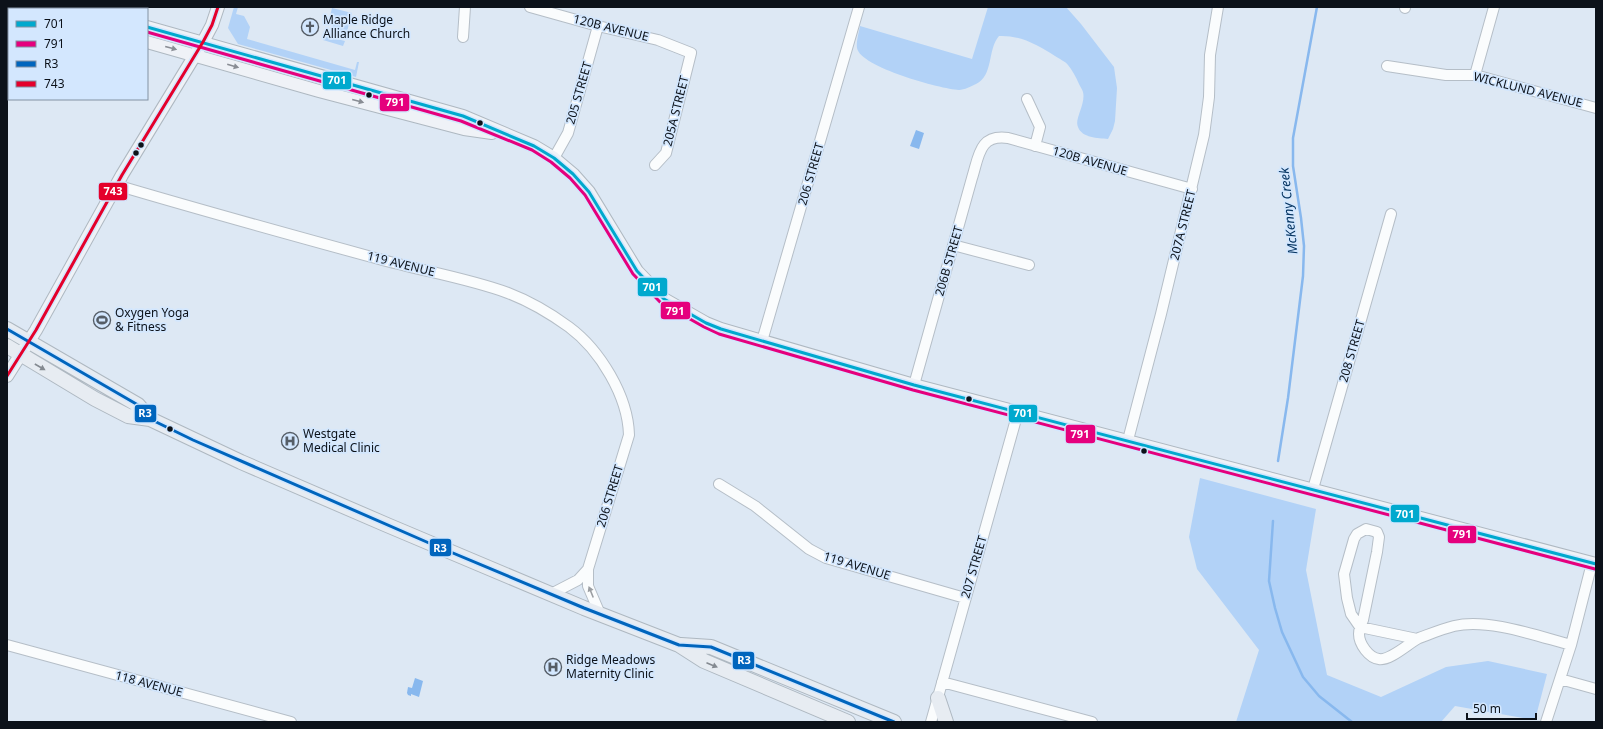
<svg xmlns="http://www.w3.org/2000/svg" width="1603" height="729" font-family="'Noto Sans',sans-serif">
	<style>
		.green { fill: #b2d2f7 }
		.water { fill: #88b8ee }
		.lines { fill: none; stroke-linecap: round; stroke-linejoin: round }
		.stream { stroke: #88b8ee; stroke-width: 2.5 }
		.minor-casing { stroke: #b5bec7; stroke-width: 12 }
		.major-casing { stroke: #aeb8c1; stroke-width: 14 }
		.highway-casing { stroke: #aeb8c1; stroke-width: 16 }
		.minor { stroke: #fafcfd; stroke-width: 10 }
		.major { stroke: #eff2f7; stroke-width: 12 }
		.highway { stroke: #e7ecf2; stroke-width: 14 }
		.bus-1-casing { stroke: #d3e7fe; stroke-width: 6 }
		.bus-2-casing { stroke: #d3e7fe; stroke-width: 6 }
		.bus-3-casing { stroke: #d3e7fe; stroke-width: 6 }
		.bus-4-casing { stroke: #d3e7fe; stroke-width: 6 }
		.bus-1 { stroke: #00a9ce; stroke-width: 3 }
		.bus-2 { stroke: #e5007d; stroke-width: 3 }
		.bus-3 { stroke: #0065bd; stroke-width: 3 }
		.bus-4 { stroke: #e4002b; stroke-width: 3 }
		.oneway { fill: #898d94 }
		.oneway2 { fill: #848a91 }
		.oneway3 { fill: #9b9ea2 }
		.bus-dot { fill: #0c121a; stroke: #d3e7fe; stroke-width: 1.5 }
		.labels { text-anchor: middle; stroke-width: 3.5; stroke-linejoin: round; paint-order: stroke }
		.poi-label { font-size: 12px; fill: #0c121a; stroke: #d3e7fe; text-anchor: start }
		.street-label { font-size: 12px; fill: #0c121a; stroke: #d3e7fe }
		.water-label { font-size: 13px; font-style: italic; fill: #053461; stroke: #d3e7fe }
		.line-badge { stroke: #d3e7fe; stroke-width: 1.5 }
		.badge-label { font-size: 11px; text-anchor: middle; font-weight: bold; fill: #fff }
	</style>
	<rect width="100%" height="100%" fill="#dde8f4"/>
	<path class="green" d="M234,7H238L236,14L244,16L250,27L247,39L355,70L357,62H359L356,77L238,44L228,28Z
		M988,7H1066L1081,24L1114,67L1117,88L1115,121L1113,129L1108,139C1098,138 1082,138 1078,127C1074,119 1086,104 1083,92C1082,89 1080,86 1079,84C1076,77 1072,70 1068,65C1065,61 1059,59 1055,56C1038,45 1020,35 999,36C987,50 994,75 976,84C972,86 964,90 959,90C941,89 860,67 857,48C856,42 859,32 860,26L972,59Z
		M332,8L352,13L345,39L325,34V31L331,33L335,18L330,16Z
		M324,36L345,41L343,46L323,40Z
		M1200,478L1316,509L1306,570L1327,675L1381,697L1446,667L1488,661L1547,674L1535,720L1455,706L1441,722H1236L1259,650L1197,569L1189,537Z"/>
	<path class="water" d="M916,130L924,133L919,149L910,146Z
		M415,678L423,681L419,697L411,694V696L408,695L407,693L408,687L412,688Z"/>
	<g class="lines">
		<path class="stream" d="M1278,461L1288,398L1303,276L1304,246L1301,218L1293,166V138L1317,7
			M1273,521L1269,581L1275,608L1282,632L1303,677L1319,696L1352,722"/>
		<g class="minor-casing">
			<path id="minor" d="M530,7L598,26L658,40L691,53L666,153L655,165
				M1405,8V7
				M463,37L465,7
				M1387,66L1446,75H1475L1596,108
				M1475,75L1494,7
				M1027,99L1040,127L1035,146
				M554,158L568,133L598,26
				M116,185C204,211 291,235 379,259C422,271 467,278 508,293C529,301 551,314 569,327C600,350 628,396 629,435L588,569V586L600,614
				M953,245L1029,265
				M762,341L859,7
				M914,385L972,178C979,156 979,134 1008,138L1192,189
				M1128,440L1161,314L1204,135L1209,97L1210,55L1218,7
				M719,484L755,506L809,549L826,558L965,598
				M1313,489L1391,214
				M551,594L578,580L588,569
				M1417,639L1360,627L1351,614L1347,598L1344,574L1354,539L1357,534L1366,529L1377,532L1379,537L1377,552L1363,620C1361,624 1359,629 1359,634C1359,644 1369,658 1379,659C1390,661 1409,643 1419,638C1430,634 1442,629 1454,626C1488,618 1537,636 1571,645
				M7,645L291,722
				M1560,679L1596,689
				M942,682L1092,722
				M931,722L1018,412
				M1546,722L1571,645L1592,563"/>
		</g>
		<g class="major-casing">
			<path id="major" d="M18,7L26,9
				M74,7L81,9
				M147,27L463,116L534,146L554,158L573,174L589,192L637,271L664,299L706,323L721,329L914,385L1596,564
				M147,42L319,91L464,129L492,133
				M7,376L36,330L122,175L203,42L212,25L218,7"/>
		</g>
		<g class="highway-casing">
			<path id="highway" d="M7,329L138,405L150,419
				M7,346L95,399L128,416L150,419L241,462L387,525L584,608L679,645L704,661L848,722
				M681,645L711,647L894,722
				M938,698L946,722"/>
		</g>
		<use href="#minor" class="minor"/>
		<use href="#major" class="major"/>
		<use href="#highway" class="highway"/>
		<g class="bus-1-casing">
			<path id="bus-1" d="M147,27L463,116L534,146L554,158L573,174L589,192L637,271L664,299L706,323L721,329L914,385L1596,564"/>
		</g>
		<g class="bus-2-casing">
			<path id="bus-2" d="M147,32L461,121L532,150L551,162L570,178L585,195L633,274L660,302L704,327L719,334L913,390L1595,569"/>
		</g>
		<g class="bus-3-casing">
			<path id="bus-3" d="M7,329L138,405L150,419L193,440L429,543L584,608L679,645L711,647L894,722"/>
		</g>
		<g class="bus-4-casing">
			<path id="bus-4" d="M7,376L36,330L122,175L203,42L212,25L218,7"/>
		</g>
		<use href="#bus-1" class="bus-1"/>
		<use href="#bus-2" class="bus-2"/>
		<use href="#bus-3" class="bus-3"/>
		<use href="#bus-4" class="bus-4"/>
	</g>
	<defs><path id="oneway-solid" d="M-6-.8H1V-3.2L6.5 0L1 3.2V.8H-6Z"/></defs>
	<g class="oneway">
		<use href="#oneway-solid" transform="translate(171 48) rotate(15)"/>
		<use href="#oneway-solid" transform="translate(233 66) rotate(16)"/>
		<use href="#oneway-solid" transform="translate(358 101) rotate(15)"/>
	</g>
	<g class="oneway2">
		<use href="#oneway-solid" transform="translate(40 367) rotate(30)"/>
		<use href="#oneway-solid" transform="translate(712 665) rotate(23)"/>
	</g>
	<use class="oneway3" href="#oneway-solid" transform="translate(591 592) rotate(-112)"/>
	<defs>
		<g id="church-ring" transform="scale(0.9)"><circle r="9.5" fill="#d3e7fe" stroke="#555d66" stroke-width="1.5"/><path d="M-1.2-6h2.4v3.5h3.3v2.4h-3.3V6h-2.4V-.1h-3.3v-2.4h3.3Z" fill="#555d66"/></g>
		<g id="stadium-ring" transform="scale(0.9)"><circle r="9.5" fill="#d3e7fe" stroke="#555d66" stroke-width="1.5"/><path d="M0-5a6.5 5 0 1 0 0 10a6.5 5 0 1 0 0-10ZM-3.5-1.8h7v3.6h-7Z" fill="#555d66"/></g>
		<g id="hospital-ring" transform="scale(0.9)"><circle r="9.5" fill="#d3e7fe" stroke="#555d66" stroke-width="1.5"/><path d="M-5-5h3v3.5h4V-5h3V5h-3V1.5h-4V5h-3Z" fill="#555d66"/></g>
	</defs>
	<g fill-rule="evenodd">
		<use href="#church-ring" x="310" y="27"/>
		<use href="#stadium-ring" x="102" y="320"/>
		<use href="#hospital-ring" x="290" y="441"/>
		<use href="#hospital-ring" x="553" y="667"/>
	</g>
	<g class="bus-dot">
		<circle cx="369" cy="95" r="3.5"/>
		<circle cx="480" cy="123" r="3.5"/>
		<circle cx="141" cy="145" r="3.5"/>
		<circle cx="136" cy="153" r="3.5"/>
		<circle cx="969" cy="399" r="3.5"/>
		<circle cx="170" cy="429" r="3.5"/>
		<circle cx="1144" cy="451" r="3.5"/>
	</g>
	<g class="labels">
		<g class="poi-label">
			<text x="323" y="24">Maple Ridge<tspan x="323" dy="14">Alliance Church</tspan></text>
			<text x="115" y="317">Oxygen Yoga<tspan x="115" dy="14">&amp; Fitness</tspan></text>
			<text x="303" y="438">Westgate<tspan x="303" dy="14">Medical Clinic</tspan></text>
			<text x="566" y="664">Ridge Meadows<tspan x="566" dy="14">Maternity Clinic</tspan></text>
		</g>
		<g class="street-label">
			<text transform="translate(611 28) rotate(14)" y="4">120B AVENUE</text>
			<text transform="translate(1528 90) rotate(14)" y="4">WICKLUND AVENUE</text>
			<text transform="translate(579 93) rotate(-74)" y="4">205 STREET</text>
			<text transform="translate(676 111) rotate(-76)" y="4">205A STREET</text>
			<text transform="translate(1090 161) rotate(16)" y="4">120B AVENUE</text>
			<text transform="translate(811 174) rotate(-74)" y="4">206 STREET</text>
			<text transform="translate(1183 225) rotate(-76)" y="4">207A STREET</text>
			<text transform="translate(949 261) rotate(-74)" y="4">206B STREET</text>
			<text transform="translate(401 264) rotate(14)" y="4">119 AVENUE</text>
			<text transform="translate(1352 351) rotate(-74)" y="4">208 STREET</text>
			<text transform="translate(610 496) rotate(-73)" y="4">206 STREET</text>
			<text transform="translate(857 566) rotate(17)" y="4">119 AVENUE</text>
			<text transform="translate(974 567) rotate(-74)" y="4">207 STREET</text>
			<text transform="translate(149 684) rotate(15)" y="4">118 AVENUE</text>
		</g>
		<g class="water-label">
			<text transform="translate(1288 211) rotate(-96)" y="5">McKenny Creek</text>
		</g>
	</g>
	<g class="line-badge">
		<rect x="322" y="71" width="30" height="19" rx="4" fill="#00a9ce"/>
		<rect x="379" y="93" width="31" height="19" rx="4" fill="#e5007d"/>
		<rect x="98" y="182" width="30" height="19" rx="4" fill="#e4002b"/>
		<rect x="637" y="277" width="31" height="20" rx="4" fill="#00a9ce"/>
		<rect x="660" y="301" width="31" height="19" rx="4" fill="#e5007d"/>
		<rect x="134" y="404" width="23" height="19" rx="4" fill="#0065bd"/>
		<rect x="1008" y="404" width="30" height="19" rx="4" fill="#00a9ce"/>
		<rect x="1065" y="424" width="31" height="20" rx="4" fill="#e5007d"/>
		<rect x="1390" y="504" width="30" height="19" rx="4" fill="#00a9ce"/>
		<rect x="1447" y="525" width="30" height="19" rx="4" fill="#e5007d"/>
		<rect x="429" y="538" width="23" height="19" rx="4" fill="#0065bd"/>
		<rect x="732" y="651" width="23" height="19" rx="4" fill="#0065bd"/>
	</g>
	<g class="badge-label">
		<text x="337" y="84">701</text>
		<text x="395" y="106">791</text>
		<text x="113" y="195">743</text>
		<text x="652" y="291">701</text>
		<text x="675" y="315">791</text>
		<text x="145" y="417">R3</text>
		<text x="1023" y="417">701</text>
		<text x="1080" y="438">791</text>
		<text x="1405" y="518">701</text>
		<text x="1462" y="538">791</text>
		<text x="440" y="552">R3</text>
		<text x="744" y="664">R3</text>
	</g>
	<rect width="1603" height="729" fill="none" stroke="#0c121a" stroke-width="16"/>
	<rect x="8" y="8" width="140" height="92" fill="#d3e7fe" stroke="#8392a3"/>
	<rect x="16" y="21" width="20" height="6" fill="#00a9ce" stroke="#8392a3"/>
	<text x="44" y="28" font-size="12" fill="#0c121a">701</text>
	<rect x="16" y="41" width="20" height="6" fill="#e5007d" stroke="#8392a3"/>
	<text x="44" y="48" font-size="12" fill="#0c121a">791</text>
	<rect x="16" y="61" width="20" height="6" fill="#0065bd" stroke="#8392a3"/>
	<text x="44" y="68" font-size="12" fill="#0c121a">R3</text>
	<rect x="16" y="81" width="20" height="6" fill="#e4002b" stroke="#8392a3"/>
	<text x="44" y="88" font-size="12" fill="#0c121a">743</text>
	<path d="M1467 713v6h69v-6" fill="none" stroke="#0c121a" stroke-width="2"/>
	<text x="1473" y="713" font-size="12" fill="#0c121a" stroke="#d3e7fe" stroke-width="3" paint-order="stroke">50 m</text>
</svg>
